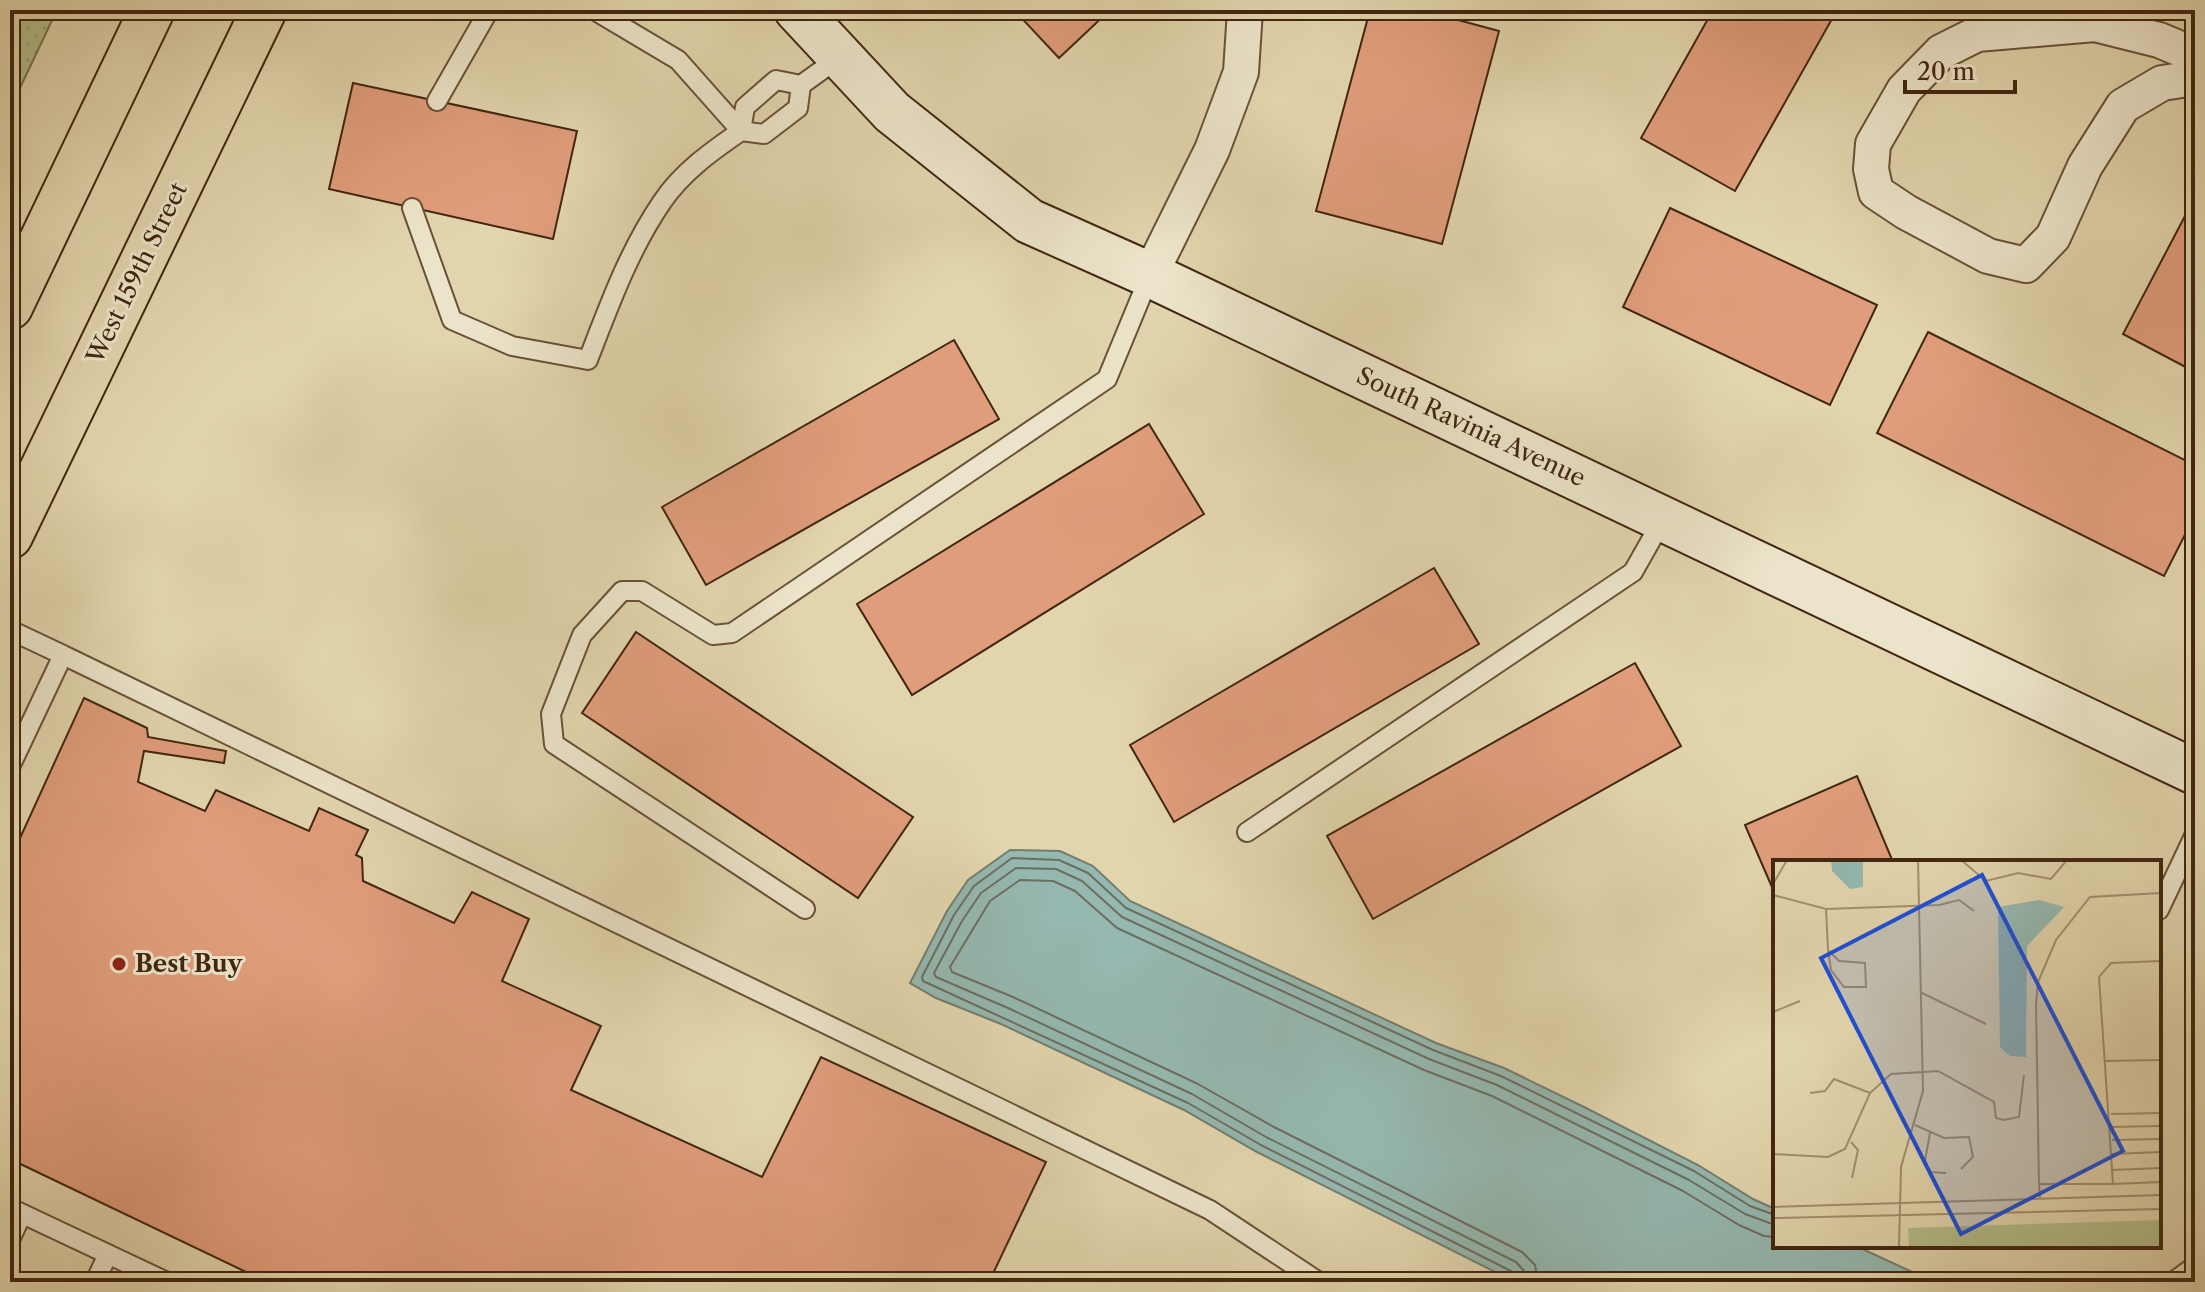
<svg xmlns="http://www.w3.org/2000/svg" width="2205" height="1292" font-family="'Libre Caslon Text',serif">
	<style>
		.grass { fill: url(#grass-dots); stroke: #7a724d; stroke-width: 2 }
		.water { fill: #95b8b0; stroke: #737e70; stroke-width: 2 }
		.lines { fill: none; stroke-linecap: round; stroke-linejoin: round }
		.shore { stroke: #6b6f60; stroke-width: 2 }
		.building { fill: #e09d7b; stroke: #412610; stroke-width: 2 }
		.lane-casing { stroke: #695237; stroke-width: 22 }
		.street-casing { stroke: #695237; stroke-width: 38 }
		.secondary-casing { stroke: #412610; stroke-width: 48 }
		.primary-casing { stroke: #412610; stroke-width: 48 }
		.lane { stroke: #ece4ca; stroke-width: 18 }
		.street { stroke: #ece4ca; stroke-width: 34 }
		.secondary { stroke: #ece4ca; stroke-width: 44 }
		.primary { stroke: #e2d5ad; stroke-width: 44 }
		.poi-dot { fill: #8f2418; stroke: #ece4ca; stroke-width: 3 }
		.labels { text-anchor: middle; stroke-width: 6; stroke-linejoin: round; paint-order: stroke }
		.street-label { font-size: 24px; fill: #412610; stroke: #ece4ca }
		.poi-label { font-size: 24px; font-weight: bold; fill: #412610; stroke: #ece4ca; text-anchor: start }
		.inset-road { fill: none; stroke: #a28f6e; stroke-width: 2 }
		.view { fill: #1d4ed8; fill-opacity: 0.15; stroke: #1d4ed8; stroke-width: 4 }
		.inset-edge { fill: none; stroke: #412610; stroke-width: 4 }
	</style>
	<defs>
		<pattern id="grass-dots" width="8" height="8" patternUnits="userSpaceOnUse" patternTransform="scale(2)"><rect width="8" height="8" fill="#b3bd8a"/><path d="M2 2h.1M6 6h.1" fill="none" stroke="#9ba276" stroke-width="1.8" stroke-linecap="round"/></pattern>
	</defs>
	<rect width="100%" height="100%" fill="#e2d5ad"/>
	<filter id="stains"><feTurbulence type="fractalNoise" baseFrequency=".0025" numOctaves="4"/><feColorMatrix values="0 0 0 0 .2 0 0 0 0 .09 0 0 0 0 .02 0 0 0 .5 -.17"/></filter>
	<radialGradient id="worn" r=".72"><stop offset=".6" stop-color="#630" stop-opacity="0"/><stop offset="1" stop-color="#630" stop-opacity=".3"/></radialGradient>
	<path class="grass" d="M10,10H57L10,109Z"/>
	<path class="water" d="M1010,850L1060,851L1093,866L1130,901L1436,1043L1504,1068L1582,1106L1698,1165L1753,1199L1775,1209V1246H1856L1934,1282H1515L1257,1152L1184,1110L1001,1024L936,998L910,983L947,911L968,880Z"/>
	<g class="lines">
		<path class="shore" d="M1516,1282L1511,1271L1261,1145L1188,1103L923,981L922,977L954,915L974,886L1012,858L1059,860L1088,873L1126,908L1433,1050L1501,1076L1694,1171L1750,1206L1775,1215
			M1526,1282L1524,1271L1516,1262L1266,1137L1192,1094L1008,1008L936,977L934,973L962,921L981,893L1016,868L1056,869L1082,881L1122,917L1429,1059L1497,1085L1689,1180L1745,1214L1775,1225
			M1538,1282L1535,1265L1522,1252L1272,1126L1198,1084L1013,997L952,972L950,967L990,901L1020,880L1053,881L1075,891L1117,928L1424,1070L1492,1096L1683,1191L1739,1225L1764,1236L1775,1237"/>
	</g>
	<path class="building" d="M1014,10H1110L1059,58Z
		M1370,10H1421L1499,31L1442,244L1316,211Z
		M1713,10H1837L1735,191L1641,138Z
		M353,83L577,131L553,239L329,189Z
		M2195,197V372L2123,334Z
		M1670,208L1877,305L1830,405L1623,307Z
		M1928,332L2195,465V515L2164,576L1877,433Z
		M954,340L999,419L706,585L662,507Z
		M1149,424L1204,514L912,695L857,604Z
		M1434,568L1479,644L1174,822L1130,745Z
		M636,632L913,817L858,898L582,713Z
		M1635,663L1681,746L1373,919L1327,836Z
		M84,698L147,728L148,737L226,751L224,763L144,751L138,782L205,811L216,790L309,831L319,808L368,830L356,855L362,858L363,881L454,923L472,892L529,919L502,981L601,1026L571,1090L762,1177L821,1057L1046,1162L989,1282H267L10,1159V860Z
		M1857,776L1893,862H1775V894L1745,825Z"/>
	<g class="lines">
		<g class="lane-casing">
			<path id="lane" d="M594,10L678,60L741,131L764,134L798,108L801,85L840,57
				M437,101L489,10
				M412,208L452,320L512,346L588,360C609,306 629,250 662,202C682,172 712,151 741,131L745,107L776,80L801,85
				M10,630L63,655L10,767
				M63,655L1210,1210L1319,1282
				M1247,832L1633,572L1663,519
				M805,909L554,744L551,714L582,635L622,591H642L713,635L732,633L1107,379L1150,275
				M2159,910L2195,834
				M10,1208L167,1282
				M10,1240L22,1214
				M95,1282L108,1254
				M2173,1282L2195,1266"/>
		</g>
		<g class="street-casing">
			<path id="street" d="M2195,55L2159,40L2095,24L1977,34L1941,52L1904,90L1873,144L1871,169L1876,192L1906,212L1988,256L2026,265L2053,237L2085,166L2123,106L2162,83L2195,78
				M1150,275L1212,150L1241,72L1245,10"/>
		</g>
		<g class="secondary-casing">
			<path id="secondary" d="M797,10L892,112L1029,221L1150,275L2195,772"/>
		</g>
		<g class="primary-casing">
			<path id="primary" d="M10,307L152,10
				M10,536L264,10"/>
		</g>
		<use href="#lane" class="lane"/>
		<use href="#street" class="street"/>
		<use href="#secondary" class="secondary"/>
		<use href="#primary" class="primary"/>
	</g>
	<circle class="poi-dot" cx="119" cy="964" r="8"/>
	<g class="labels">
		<g class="street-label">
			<text transform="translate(137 273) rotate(-64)" y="8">West 159th Street</text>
			<text transform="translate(1471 427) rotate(25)" y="8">South Ravinia Avenue</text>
		</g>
		<g class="poi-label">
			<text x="135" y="972">Best Buy</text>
		</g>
	</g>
	<g transform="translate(1773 860)">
		<rect width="388" height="388" fill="#e2d5ad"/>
		<path d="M388,360V388H136L135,368Z" fill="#b3bd8a"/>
		<path d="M58,0H90V27L77,29L59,11ZM266,40L291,47L254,86L253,197L237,196L227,187L225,47Z" fill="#95b8b0"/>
		<path class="inset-road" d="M188,0L213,21L245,13L278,19L294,0M0,24L14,0M0,35L53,49L166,45L186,40L201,51M53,49L55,90L58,110L71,127H93L92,103L66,101L55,90M147,132L213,164M0,152L27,141M331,201L388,200M37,233L52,231L61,219L97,233M338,254L388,253M142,265L171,278L196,277L200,297L188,309M338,267L388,266M157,273L152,301L156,312L173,313M339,280L388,279M78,282L85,290L79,318M0,294L55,297L72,289L97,233L118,214L165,211L221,242L223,258L231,260L246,257L251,215M339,294L388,292M339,310L388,308M266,324L263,145L265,122L283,80L317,37L388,33M340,324L388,322M267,338L266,324H340L326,117L338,103L388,101M0,347L388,335M0,358L388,349M0,387L103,388M126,388L128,307L150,231L145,0"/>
		<path class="view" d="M209,15L350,291L188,374L48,98Z"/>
		<rect width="388" height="388" class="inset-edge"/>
	</g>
	<rect width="2205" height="1292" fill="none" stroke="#e2d5ad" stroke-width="40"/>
	<rect x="12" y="12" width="2181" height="1268" fill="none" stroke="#412610" stroke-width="4"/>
	<rect x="20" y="20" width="2165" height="1252" fill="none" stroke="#412610" stroke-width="2"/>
	<path d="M1905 80v12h110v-12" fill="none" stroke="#412610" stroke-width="4"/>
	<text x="1917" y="80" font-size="24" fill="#412610" stroke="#ece4ca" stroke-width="6" paint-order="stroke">20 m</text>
	<rect width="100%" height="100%" filter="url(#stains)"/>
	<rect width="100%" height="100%" fill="url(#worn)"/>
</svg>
